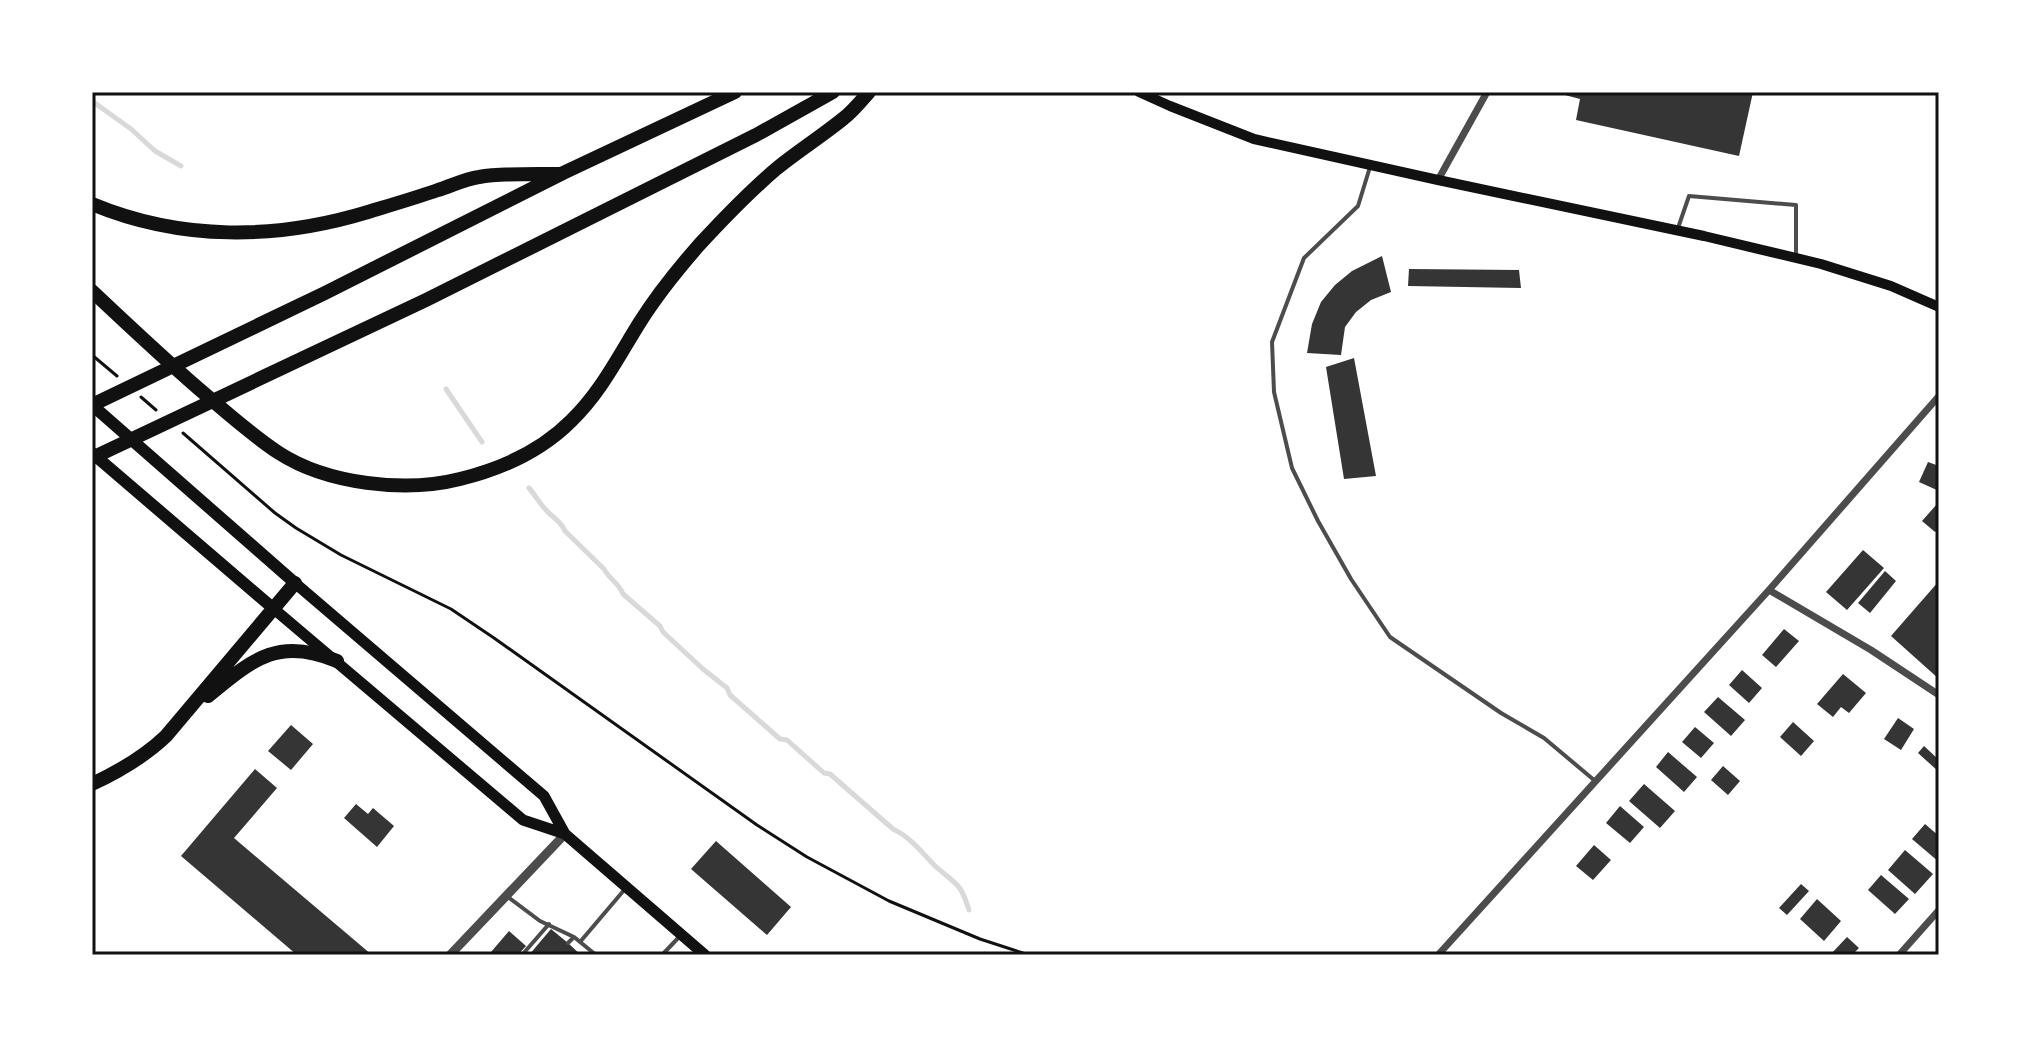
<svg xmlns="http://www.w3.org/2000/svg" width="2031" height="1047" font-family="'Fira Sans',sans-serif">
	<style>
		.lines { fill: none; stroke-linecap: round; stroke-linejoin: round }
		.stream { stroke: #d9d9d9; stroke-width: 5 }
		.building { fill: #353535 }
		.path { stroke: #111; stroke-width: 3 }
		.service { stroke: #4c4c4c; stroke-width: 4 }
		.minor { stroke: #4c4c4c; stroke-width: 7 }
		.tertiary { stroke: #4c4c4c; stroke-width: 9 }
		.secondary { stroke: #111; stroke-width: 10 }
		.primary { stroke: #111; stroke-width: 11 }
		.trunk { stroke: #111; stroke-width: 12 }
		.motorway { stroke: #111; stroke-width: 14 }
		.neatline { fill: none; stroke: #111; stroke-width: 3 }
	</style>
	<rect width="100%" height="100%" fill="#fff"/>
	<g class="lines">
		<path class="stream" d="M92,101L131,129L155,151L181,166
			M446,389L482,442
			M529,488C535,495 540,504 546,510C553,518 561,521 565,531L604,569C609,579 619,583 623,594L660,626L663,632L703,669L727,688L730,695L780,739L787,740L824,773L830,774L893,829C910,837 921,851 933,864C941,872 951,878 958,886C964,893 966,901 969,910
			M985,954L986,955"/>
	</g>
	<path class="building" d="M1566,92H1753L1739,156L1576,120L1580,99L1565,95Z
		M1382,256L1391,292L1371,300L1356,312L1345,327L1341,355L1307,353L1312,324L1321,302L1335,285L1352,271Z
		M1409,269L1519,270L1521,288L1408,286Z
		M1354,358L1376,476L1344,479L1326,367Z
		M1928,462L1939,466V491L1919,482Z
		M1937,504L1939,505V528L1935,532L1922,521Z
		M1863,550L1884,568L1847,610L1826,592Z
		M1885,571L1896,581L1870,613L1858,603Z
		M1939,581V679L1891,636Z
		M1784,629L1799,641L1776,667L1762,655Z
		M1742,670L1762,688L1749,703L1729,685Z
		M1843,674L1866,693L1849,713L1841,707L1833,717L1817,704Z
		M1718,697L1745,720L1731,736L1704,712Z
		M1898,718L1914,729L1901,750L1884,739Z
		M1793,722L1814,741L1801,756L1780,737Z
		M291,725L313,744L291,770L268,751Z
		M1695,727L1714,743L1701,758L1682,742Z
		M1924,746L1939,760V772L1918,753Z
		M1668,752L1697,777L1684,792L1656,767Z
		M1723,766L1740,781L1728,795L1711,780Z
		M255,769L277,788L234,838L372,955H297L181,856Z
		M1644,784L1675,811L1660,828L1629,801Z
		M356,804L368,814L373,808L394,826L377,847L344,818Z
		M1620,806L1644,827L1630,843L1606,823Z
		M1925,824L1939,836V862L1912,839Z
		M716,841L791,907L767,935L691,869Z
		M1594,845L1611,860L1593,880L1576,866Z
		M1905,850L1933,874L1915,894L1888,870Z
		M1881,875L1909,899L1895,914L1868,890Z
		M1801,884L1809,891L1787,915L1779,908Z
		M1817,899L1841,921L1824,941L1800,919Z
		M551,929L568,943L581,955H529Z
		M509,931L526,946L518,955H494L491,952Z
		M1847,937L1859,948L1852,955H1830Z"/>
	<g class="lines">
		<path class="path" d="M92,355L117,376
			M141,397L156,410
			M183,433L275,513L296,528L341,555L451,609L494,638L757,825L807,857L889,901L980,939L1029,955"/>
		<path class="service" d="M1370,167L1358,206L1304,258L1272,342L1274,392L1292,468L1318,521L1351,579L1390,637L1501,713L1544,738L1594,780
			M1678,228L1689,196L1796,205V255
			M508,897L540,921L574,937L596,955
			M580,942L625,889
			M568,943L574,937
			M522,955L549,924
			M662,955L680,936"/>
		<path class="minor" d="M1438,180L1487,92
			M1769,590L1871,650L1939,695
			M1438,955L1769,590L1939,396
			M1899,955L1939,910"/>
		<path class="tertiary" d="M450,955L565,834"/>
		<path class="secondary" d="M1139,92L1170,106L1254,139L1438,180L1704,236L1821,264L1891,286L1939,307"/>
		<path class="primary" d="M295,583L544,796L565,834L705,955
			M274,609L523,820L565,834"/>
		<path class="trunk" d="M92,405L295,583
			M92,453L274,609"/>
		<path class="motorway" d="M92,204C181,241 276,240 368,212C391,205 415,198 438,190C451,186 465,179 479,177C501,173 535,174 559,174
			M92,291C127,324 162,357 199,389C225,411 250,434 279,453C327,484 405,493 460,479C501,469 541,451 571,421C601,392 618,357 640,322C657,295 678,269 699,245C723,219 749,192 776,169C798,151 822,136 844,118C853,111 861,101 869,92
			M92,405L325,293L563,173L735,92
			M92,458L426,300L756,135L833,92
			M208,696C252,660 278,636 337,661
			M92,784C120,771 144,757 166,736L295,583"/>
	</g>
	<rect width="2031" height="1047" fill="none" stroke="#ffffff" stroke-width="188"/>
	<rect x="94" y="94" width="1843" height="859" class="neatline"/>
</svg>
